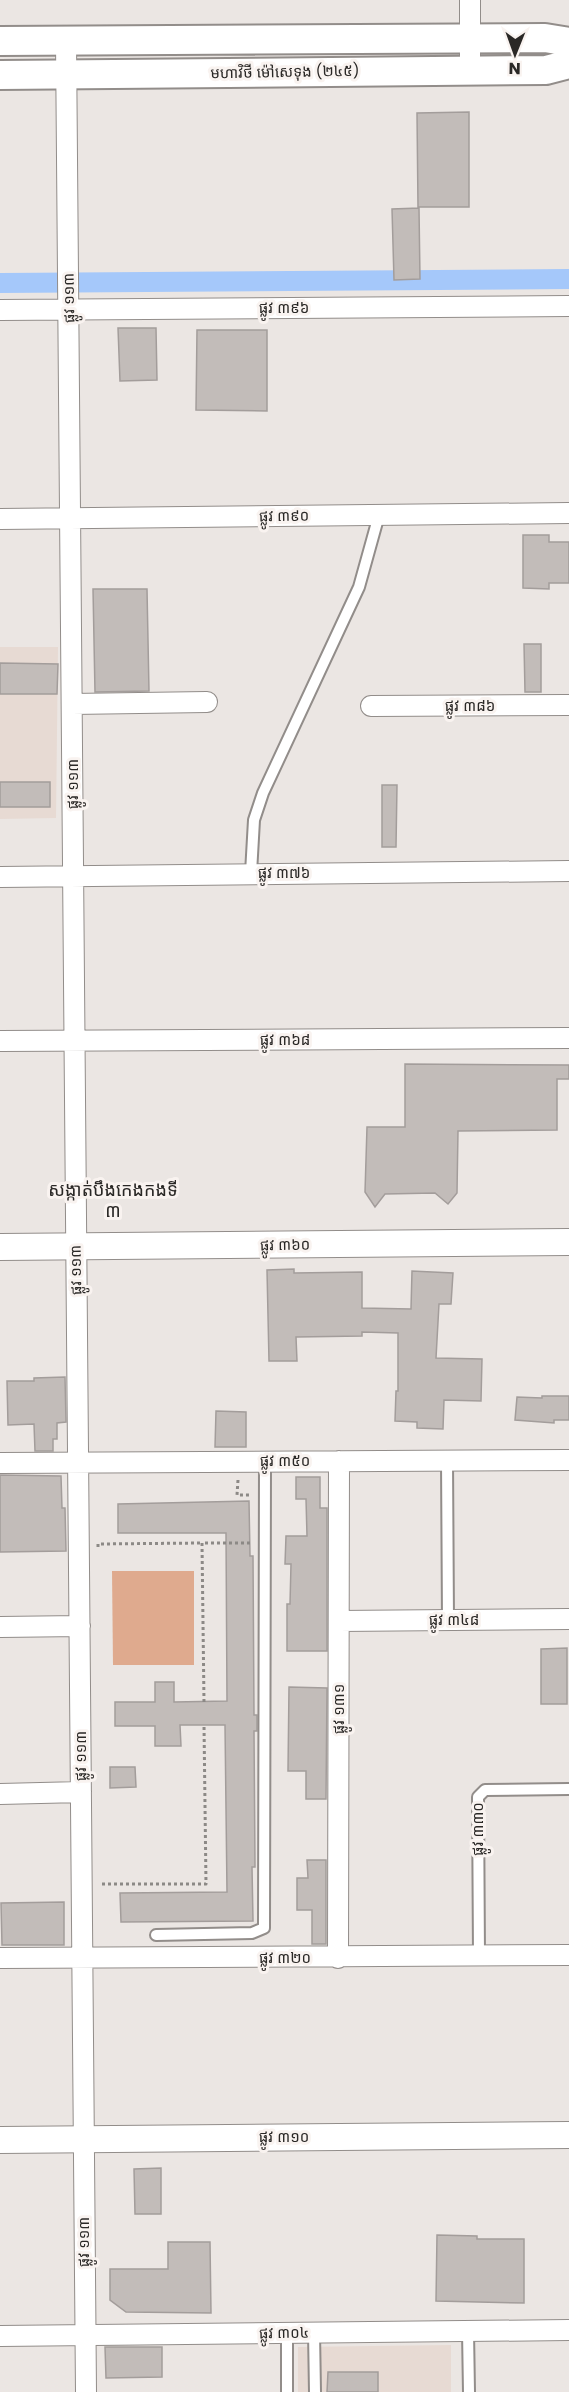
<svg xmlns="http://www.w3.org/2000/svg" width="569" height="2392" font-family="Poppins,'Noto Sans Khmer',sans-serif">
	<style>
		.built { fill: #e7dad3 }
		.green { fill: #dfaa8e }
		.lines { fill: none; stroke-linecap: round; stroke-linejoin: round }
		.canal { stroke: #a5c8fa; stroke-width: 20 }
		.building { fill: #c2bcb9; stroke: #a39d9b; stroke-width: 1.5 }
		.service-casing { stroke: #928d8a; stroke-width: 14 }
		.minor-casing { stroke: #928d8a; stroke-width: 22 }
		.tertiary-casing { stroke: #928d8a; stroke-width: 28 }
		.secondary-casing { stroke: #928d8a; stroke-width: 32 }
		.path { stroke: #8c8986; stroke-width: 3; stroke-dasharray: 3 3; stroke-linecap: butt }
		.service { stroke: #fff; stroke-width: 10 }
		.minor { stroke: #fff; stroke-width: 20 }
		.tertiary { stroke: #fff; stroke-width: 26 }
		.secondary { stroke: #fff; stroke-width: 28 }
		.labels { text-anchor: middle; stroke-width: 6; stroke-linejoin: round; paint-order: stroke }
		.street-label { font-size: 15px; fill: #2a2826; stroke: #f9f3f0 }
		.quarter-label { font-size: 18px; fill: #2a2826; stroke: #f9f3f0 }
	</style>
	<rect width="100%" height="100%" fill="#ebe6e3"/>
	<path class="built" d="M0,647H58L56,818L0,819Z
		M451,2345V2392H298V2347Z"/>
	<path class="green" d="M112,1571H194V1665H113Z"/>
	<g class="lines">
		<path class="canal" d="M0,283L569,279"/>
	</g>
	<path class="building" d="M469,112V207H418L417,113Z
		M419,208L420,279L394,280L392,209Z
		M118,328H156L157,380L120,381Z
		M197,330H267V411L196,410Z
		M523,535H549V542H569V583H549V589L523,588Z
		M93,589H147L149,691L95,692Z
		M524,644H541V692H525Z
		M0,663L58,664L57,694H0Z
		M0,782H50V807H0Z
		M382,785H397L396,847H382Z
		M405,1064L569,1065V1079H557V1130L458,1131L457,1193L448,1204L435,1193L385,1194L375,1207L365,1192L367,1127H405Z
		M294,1269V1273L362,1272V1308L411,1309L412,1271L453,1273L451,1304H439L436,1358L482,1359L481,1401L444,1400L443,1429L417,1428V1422L395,1421L396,1391H398V1333L362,1332V1336L296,1337L297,1361H269L267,1270Z
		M65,1377L66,1422L57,1423V1439H53V1451H35L34,1424L8,1425L7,1381H34V1378Z
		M542,1396H569V1420H554V1423L515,1420L517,1397L542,1398Z
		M216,1411L246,1412V1447H215Z
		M0,1475L61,1476L62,1508H65L66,1551L0,1552Z
		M296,1477H320V1508H327V1651H287V1604H290L291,1564H285L286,1536H307L306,1499H296Z
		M249,1501L250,1556H253L254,1715H257V1731H254L255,1867H252L253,1921L121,1922L120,1893L227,1892L225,1725H180L181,1746H155V1726H115V1702H155V1682H174V1702L227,1701L226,1533H118V1504Z
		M567,1648V1704H541V1649Z
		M289,1687L327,1688L326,1799H306V1771H288Z
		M110,1767H135L136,1787L110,1788Z
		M307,1860H326V1944H312V1910H297V1878H308Z
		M64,1902V1945H2L1,1903Z
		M161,2168V2214H135L134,2169Z
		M437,2235L477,2236V2239H524V2303L436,2301Z
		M168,2242H210L211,2313L126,2312L110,2300V2269H168Z
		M105,2347H162V2377L106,2378Z
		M328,2372H378V2392H327Z"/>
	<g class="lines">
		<g class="service-casing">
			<path id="service" d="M251,873L254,820L263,793L359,587L379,515
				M447,1460L448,1620
				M156,1935L252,1933L264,1928L265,1462
				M479,1956L478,1797L485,1790L569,1789
				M468,2331L469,2392
				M314,2332L315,2392
				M287,2392V2333"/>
		</g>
		<g class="minor-casing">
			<path id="minor" d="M470,0V71
				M66,41L86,2392
				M0,310L569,306
				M0,519L569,513
				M72,704L207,702
				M371,706L569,705
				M0,877L569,871
				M0,1041L569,1038
				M0,1463L569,1460
				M339,1621L569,1619
				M0,1627L80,1626
				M0,1794L81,1792
				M0,1958L569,1955
				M338,1958L339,1461
				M0,2336L569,2330"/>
		</g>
		<g class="tertiary-casing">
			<path id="tertiary" d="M0,1247L569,1242
				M0,2140L569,2135"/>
		</g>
		<g class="secondary-casing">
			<path id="secondary" d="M0,41L545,38L569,42
				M0,75L546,70L569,64"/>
		</g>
		<path class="path" d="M238,1480L237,1495H251
			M98,1547V1544L202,1543
			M204,1702L202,1543H251
			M102,1884H206L204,1725"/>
		<use href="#service" class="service"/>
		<use href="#minor" class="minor"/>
		<use href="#tertiary" class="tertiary"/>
		<use href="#secondary" class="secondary"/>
	</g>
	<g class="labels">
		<g class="street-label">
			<text transform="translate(285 72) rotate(-1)" y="5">មហាវិថី ម៉ៅសេទុង (២៤៥)</text>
			<text transform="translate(69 298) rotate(-91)" y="5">ផ្លូវ ១១៣</text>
			<text x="284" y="313">ផ្លូវ ៣៩៦</text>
			<text transform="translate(284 516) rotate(-1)" y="5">ផ្លូវ ៣៩០</text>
			<text x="470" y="711">ផ្លូវ ៣៨៦</text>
			<text transform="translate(73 784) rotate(-90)" y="5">ផ្លូវ ១១៣</text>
			<text x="284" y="878">ផ្លូវ ៣៧៦</text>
			<text x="285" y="1045">ផ្លូវ ៣៦៨</text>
			<text transform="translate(285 1245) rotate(-1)" y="5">ផ្លូវ ៣៦០</text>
			<text transform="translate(76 1270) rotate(-91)" y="5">ផ្លូវ ១១៣</text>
			<text x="285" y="1466">ផ្លូវ ៣៥០</text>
			<text x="454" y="1625">ផ្លូវ ៣៤៨</text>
			<text transform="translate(339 1709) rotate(-90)" y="5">ផ្លូវ ១៣១</text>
			<text transform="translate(81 1756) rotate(-90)" y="5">ផ្លូវ ១១៣</text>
			<text transform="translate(478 1829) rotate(-90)" y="5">ផ្លូវ ៣៣០</text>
			<text x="285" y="1963">ផ្លូវ ៣២០</text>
			<text x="284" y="2142">ផ្លូវ ៣១០</text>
			<text transform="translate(84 2242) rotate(-90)" y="5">ផ្លូវ ១១៣</text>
			<text transform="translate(284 2333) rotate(-1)" y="5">ផ្លូវ ៣០៤</text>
		</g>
		<g class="quarter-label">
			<text x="113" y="1196">សង្កាត់បឹងកេងកងទី<tspan x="113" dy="21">៣</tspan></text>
		</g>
	</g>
	<g transform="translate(515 54) rotate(181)" stroke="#f9f3f0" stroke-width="4.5" paint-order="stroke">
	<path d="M0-4.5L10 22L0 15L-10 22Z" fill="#2a2826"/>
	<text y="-9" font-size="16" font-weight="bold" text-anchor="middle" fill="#2a2826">N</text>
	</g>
</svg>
